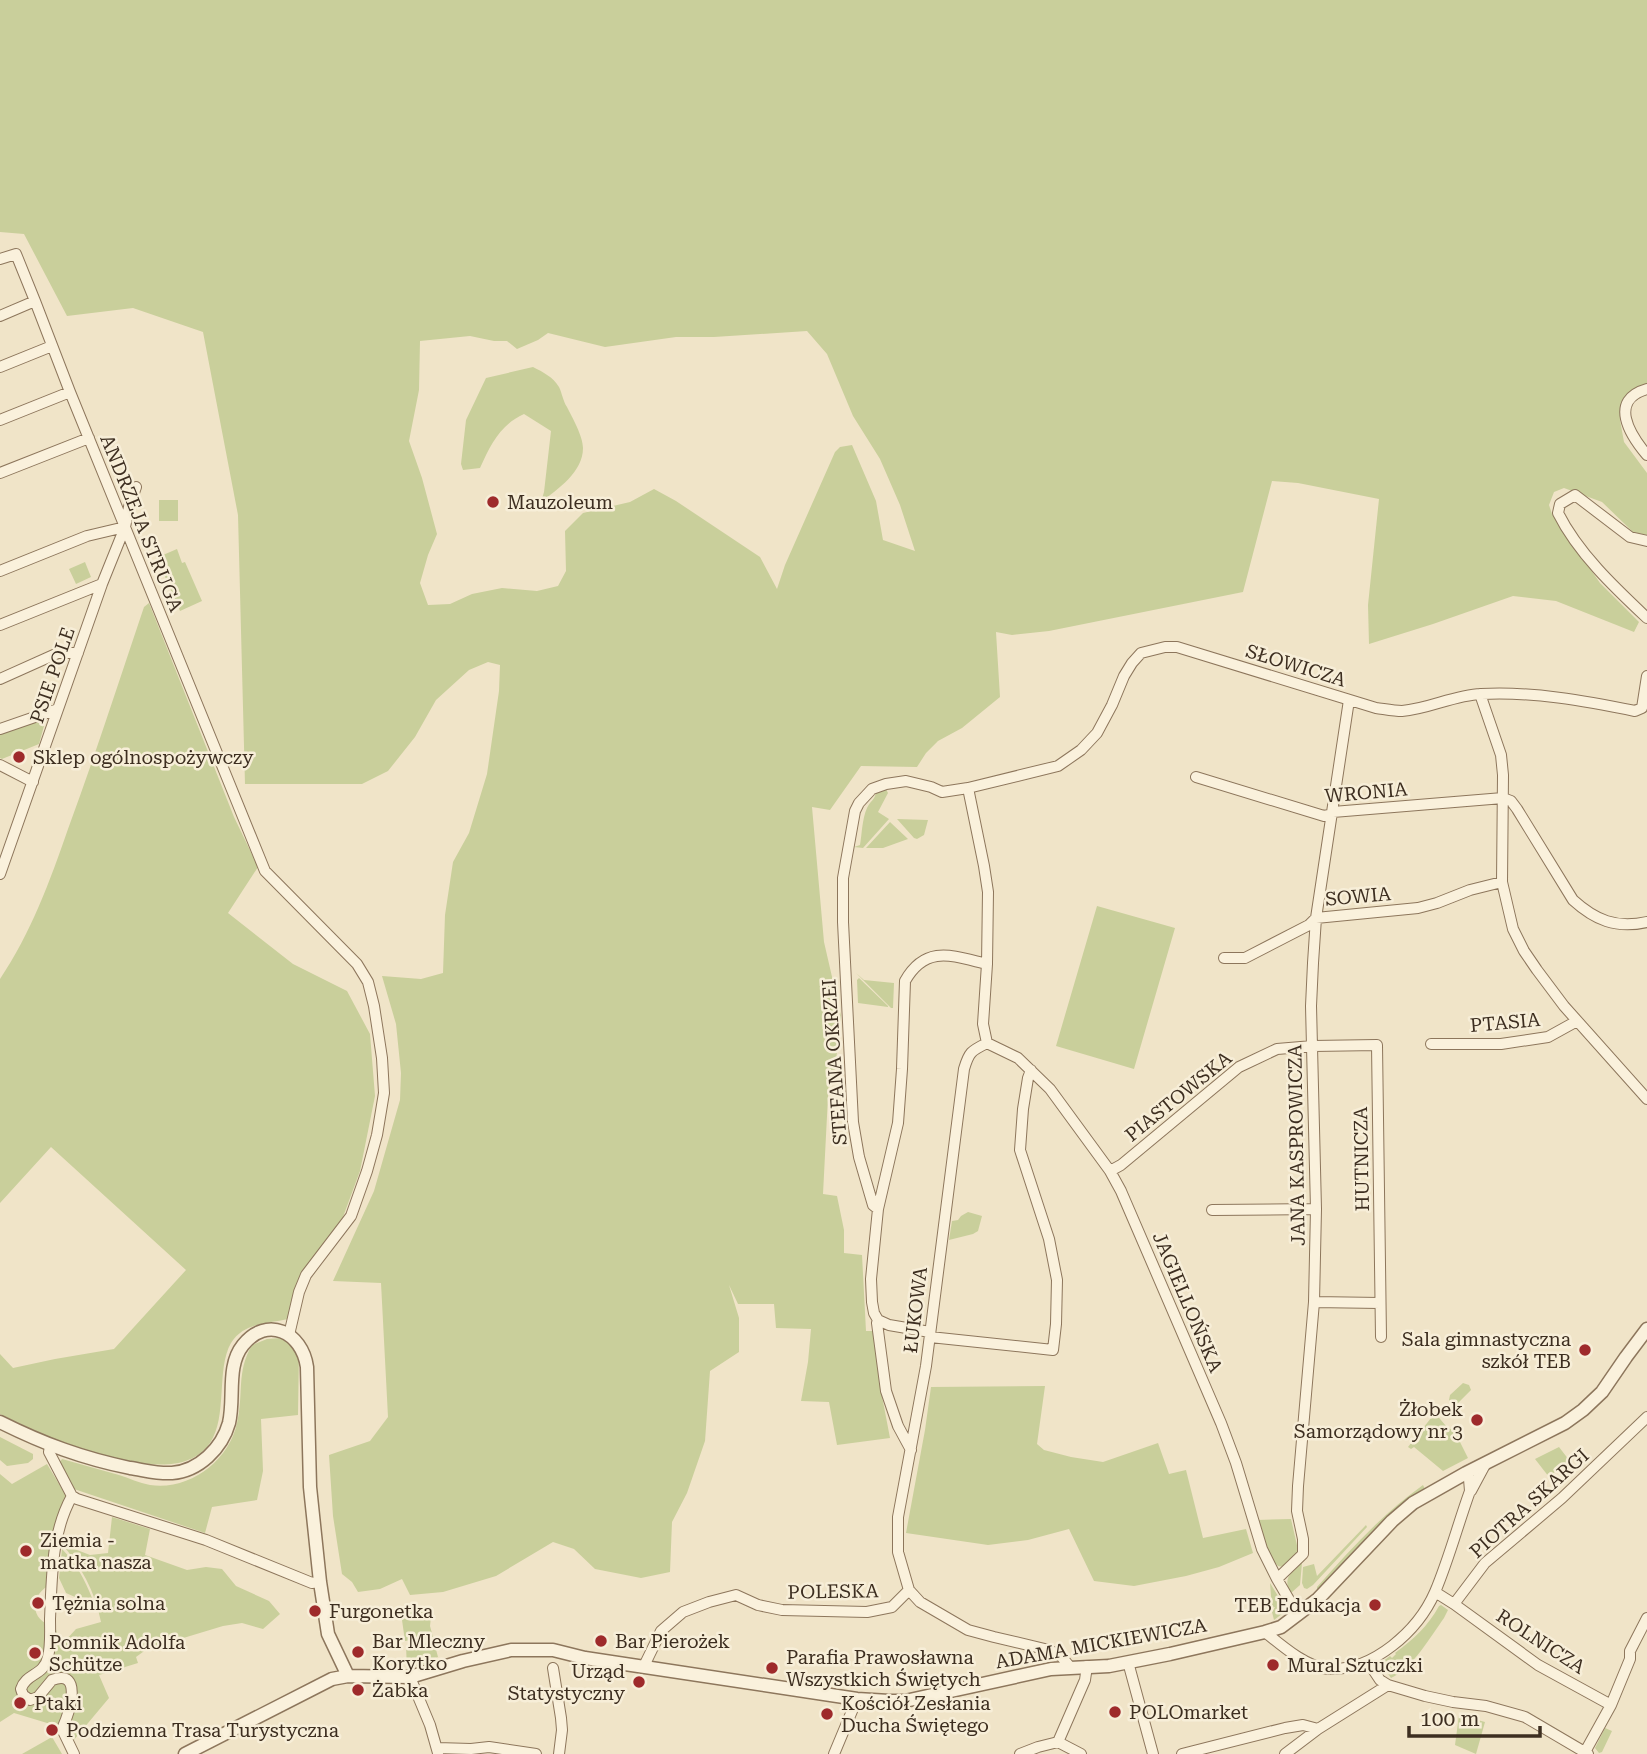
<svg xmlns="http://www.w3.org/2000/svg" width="1647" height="1754" font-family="'Roboto Serif',serif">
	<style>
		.green { fill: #c9cf9b; fill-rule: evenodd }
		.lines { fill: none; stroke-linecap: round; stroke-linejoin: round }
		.minor-casing { stroke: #8d765c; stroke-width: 12 }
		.tertiary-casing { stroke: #8d765c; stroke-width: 15 }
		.minor { stroke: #faf1dc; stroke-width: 10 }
		.tertiary { stroke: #faf1dc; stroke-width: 12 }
		.poi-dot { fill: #9e2a2b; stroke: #f7eed8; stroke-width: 2.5 }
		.labels { text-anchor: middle; stroke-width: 5; stroke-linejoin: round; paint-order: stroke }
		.poi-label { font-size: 19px; fill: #3d2e20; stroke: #f7eed8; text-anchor: start }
		.street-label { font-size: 19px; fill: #3d2e20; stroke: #f7eed8 }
	</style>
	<rect width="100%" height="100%" fill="#f0e4c8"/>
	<path class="green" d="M0,0H1647V384L1630,393L1620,420L1624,442L1647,473V535L1633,532L1602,502L1564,488L1554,492L1549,505L1552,514L1600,583L1639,622L1634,632L1556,601L1513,596L1433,624L1369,644L1368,605L1379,499L1298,483L1272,481L1243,592L1049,631L1012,635L996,632L1000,697L962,728L938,741L926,753L917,767L861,766L830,810L812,807L824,942L841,1016L834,1078L829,1077L823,1194L837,1196L844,1230V1253L862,1255L866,1331H874L881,1391L890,1438L837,1445L829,1402L801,1401L808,1362L811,1329L776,1328L774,1304H738L729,1285L739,1318V1352L710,1371L705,1441L687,1493L672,1522L670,1572L641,1578L595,1569L574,1549L553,1542L496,1576L443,1592L410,1595L402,1579L380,1589L358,1592L352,1582L342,1574L333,1516L329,1455L370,1441L388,1417L381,1283L333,1281L374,1191L400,1100L401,1073L396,1024L382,976L421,979L443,973L445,915L453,862L469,833L487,774L499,691L500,665L488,662L469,670L436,700L415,737L388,771L362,784H245L238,515L203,332L133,308L67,316L24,234L0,232ZM807,331L827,354L853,416L880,459L900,505L915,551L883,540L876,501L852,445L840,447L835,452L785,565L777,589L760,557L676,501L654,489L630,502L583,513L565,531L566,571L558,586L537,591L502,588L472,594L450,604L428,605L420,583L428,555L437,534L422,478L409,441L419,390L420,341L470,336L494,341H507L517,349L538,340L548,333L605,347L676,337H714Z
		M533,367C543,372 553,377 559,387C562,393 563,401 567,407C572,417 583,436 583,448C583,472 558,489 541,502L544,492L551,431L524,414C500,425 491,444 480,468L463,470L461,464L466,420L486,378Z
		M159,500H178V521H159Z
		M177,549L182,563L185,562L202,601L180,611L163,572L169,569L163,555Z
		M85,562L91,577L76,584L69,569Z
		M149,603L234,817L258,867L228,913L293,964L347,991L370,1034L375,1096L360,1171L343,1217L298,1280C291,1293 293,1306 288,1319C267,1324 244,1322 231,1343C216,1369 228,1416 210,1443C190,1471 154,1465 125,1461C117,1460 107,1460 99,1457C90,1455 82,1450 74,1447C49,1437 24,1426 0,1414V1354L13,1368L55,1359L114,1349L186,1270L51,1147L0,1203V979C31,933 50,881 68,829C95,756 119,681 144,607Z
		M40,719L44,722V726L39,744L2,759L0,758V732Z
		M885,787L888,793L878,812L889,819L863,848L854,847L860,845C862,834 862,819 867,808C870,801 875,800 876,792Z
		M897,819L928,820L924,835L917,839L914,838Z
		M890,822L908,839L883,848H866Z
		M1097,906L1175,928L1134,1069L1056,1046Z
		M856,973L864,980L894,983L893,1008H891Z
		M859,978L888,1006V1007L858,1003L857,980Z
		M968,1212L982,1216L978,1231L973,1234L949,1240L952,1221L958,1220L961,1216Z
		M280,1338L289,1341L299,1352L298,1415L261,1419L263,1471L257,1500L212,1507L205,1533L71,1488L59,1463L62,1459C81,1464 100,1470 119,1475C129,1478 139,1483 150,1485C189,1491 229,1461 237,1423C244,1394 236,1372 252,1345L267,1339Z
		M1463,1383L1469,1385L1471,1390L1457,1404H1453L1449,1400L1450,1395Z
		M1045,1386L1037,1444L1044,1450L1071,1457L1103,1462L1158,1443L1169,1474L1186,1470L1203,1538L1246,1529L1253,1553L1219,1567L1186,1576L1134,1586L1094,1581L1069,1529L1028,1540L988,1545L906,1533L925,1430L931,1387Z
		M1435,1413L1446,1426L1455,1432L1468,1458L1443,1471L1414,1447L1411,1449L1408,1447Z
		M0,1437L33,1454V1459L28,1463L7,1466L0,1460Z
		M1559,1447L1569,1460L1549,1477L1535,1459Z
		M47,1464L71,1504L59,1539L64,1545L90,1555L108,1553L112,1517L150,1529L145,1555L187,1570L206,1567L222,1569L236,1586L269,1601L280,1614L263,1629L242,1623L223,1626L147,1649L136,1657L138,1663L99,1675L109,1698L68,1747L57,1726L14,1713L0,1722V1474L12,1484ZM61,1543C81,1566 95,1591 101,1622L76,1629L65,1641L60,1644L55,1626C30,1623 28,1594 52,1584Z
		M1423,1485L1425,1489C1384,1518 1351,1555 1317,1591V1587C1350,1550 1382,1514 1423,1485Z
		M1291,1519L1299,1554L1283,1567L1278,1566L1270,1558L1257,1520Z
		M1366,1525L1367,1527L1313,1585L1307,1589L1304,1588L1302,1583L1303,1567L1314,1564L1317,1576Z
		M62,1549C76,1563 85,1580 92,1598L90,1601H84L66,1593L59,1578Z
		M1302,1563L1300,1585L1291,1593C1282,1579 1291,1572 1302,1563Z
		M1270,1583L1278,1596L1277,1600L1279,1597L1283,1605L1282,1614L1274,1620L1272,1612L1275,1607L1272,1608Z
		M1441,1605L1448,1610L1444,1618C1431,1636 1412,1669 1391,1678L1382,1665V1662L1390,1656L1392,1658L1396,1654L1395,1653C1414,1639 1428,1626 1439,1606Z
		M421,1611L431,1617L430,1626L433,1637L405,1641L401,1613Z
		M434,1642L438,1657L431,1659L432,1662L407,1669L406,1646Z
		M1459,1715L1485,1722L1476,1754L1455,1745Z
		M1605,1728L1612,1731L1602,1752L1599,1753L1595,1748Z
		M52,1737L62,1754H22Z"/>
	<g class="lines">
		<g class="minor-casing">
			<path id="minor" d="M0,259L16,254L35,301L70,392L265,871L357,964L368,982L374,1006L382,1058L384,1093L377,1135L367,1171L351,1216L306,1275L299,1292L289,1335
				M0,316L35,301
				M0,367L52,346
				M1647,389C1608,400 1630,435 1647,455
				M0,420L70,392
				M0,473L89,438
				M1647,541L1630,537L1575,495L1560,504L1558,513C1578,553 1614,587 1647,618
				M0,571L87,536L125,527
				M0,625L102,584
				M0,679L58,653H78
				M1480,694L1501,755L1503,775L1502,882L1513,929L1524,951L1537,970L1564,1006L1647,1099
				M0,729L58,709
				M0,765L33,782
				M1196,777L1324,816L1329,815L1333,812L1503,798L1511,801L1517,809L1573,900C1595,920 1616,929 1647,922
				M968,788L984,866L988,892L987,964L983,1024L987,1043
				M0,874L102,584L125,527L129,507L136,487
				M1224,958H1245L1309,925L1316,918L1418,908L1437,903L1470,890L1502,882
				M987,1043C971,1051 969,1052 964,1069L926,1366L898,1517V1552L909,1590L920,1602L968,1630L994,1637L1049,1650L1061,1656L1070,1667
				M987,1043L1018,1058L1050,1089L1110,1171L1121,1191L1221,1423L1236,1463L1262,1549L1277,1579L1298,1615
				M1431,1044H1501L1548,1037L1577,1021
				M1110,1171L1121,1165L1239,1067L1277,1049L1313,1046L1377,1045L1381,1337
				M878,1209L873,1205L859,1157L853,1122L843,922V878L855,811L859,803L872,789L886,784L906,781L931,787L942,792L968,788L1058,766L1081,750L1097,733L1112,705L1124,676L1132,663L1141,653L1165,647H1177L1376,708C1384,709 1394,711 1402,711C1429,709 1454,695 1481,694C1531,691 1586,701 1635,711L1642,708L1647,676
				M1212,1210L1316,1209
				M1314,1302L1380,1303
				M878,1320L877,1323L886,1391L898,1426L911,1450
				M930,1332L889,1325L878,1320L874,1313L872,1302L871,1279L878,1209L898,1123L902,1069L905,981C926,944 953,956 987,964
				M930,1337L1053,1350L1056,1324L1057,1280L1049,1239L1020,1150L1023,1109L1028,1078L1031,1070
				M50,1446L49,1452L72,1496L77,1499L206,1540L312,1583L320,1582
				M1471,1491L1486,1463
				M72,1496C51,1534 52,1577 50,1619C50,1632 51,1645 48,1657C44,1676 26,1673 21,1689L23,1695L30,1700L38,1697L52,1680C85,1668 68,1716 62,1729L74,1754
				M1277,1579L1303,1554V1539L1297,1511L1298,1486L1314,1302L1316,1209L1311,1006L1313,963L1316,918L1349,700
				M1435,1592L1454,1604L1485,1563L1562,1498L1647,1417
				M1454,1604L1538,1665L1611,1705
				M1265,1632C1281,1645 1307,1668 1329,1669C1373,1671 1418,1631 1435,1592C1449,1559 1458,1524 1470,1491L1469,1479L1466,1473
				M1128,1662L1153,1754
				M1368,1662L1380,1680L1388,1685L1425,1696L1453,1702L1486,1706L1525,1717L1588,1754
				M644,1666L661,1631L683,1612L709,1602L736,1595L758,1605L782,1610L867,1612L892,1607L909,1590
				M553,1668L561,1718L562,1730L559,1754
				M410,1677L430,1725L438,1753
				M1058,1742L1081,1754
				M437,1748L471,1749L489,1747L536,1754
				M1585,1752L1611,1705L1630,1659V1651L1647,1618
				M834,1754L857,1699
				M1020,1754L1038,1747L1058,1742L1085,1680L1087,1666
				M1182,1754L1285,1728L1303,1725L1318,1729
				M1285,1754L1318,1729L1388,1685"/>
		</g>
		<g class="tertiary-casing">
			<path id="tertiary" d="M0,1422C44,1444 82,1458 130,1468C144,1470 158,1474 172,1473C199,1471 222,1448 229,1423C235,1398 226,1366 243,1345C267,1315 302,1332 307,1367L310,1487L320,1582L328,1634L348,1676
				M185,1754L332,1679L348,1676L410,1677L463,1661L511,1650H553L585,1658L857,1699L889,1701H905L1051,1669L1109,1666L1170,1654L1265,1632L1281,1627L1318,1599L1392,1521L1413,1503L1466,1473L1565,1423L1583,1410L1602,1392L1626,1357L1647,1329"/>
		</g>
		<use href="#minor" class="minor"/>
		<use href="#tertiary" class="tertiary"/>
	</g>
	<g class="poi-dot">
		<circle cx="493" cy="502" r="7"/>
		<circle cx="19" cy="757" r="7"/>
		<circle cx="1585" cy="1350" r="7"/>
		<circle cx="1477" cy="1420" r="7"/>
		<circle cx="26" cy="1551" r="7"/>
		<circle cx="38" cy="1603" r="7"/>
		<circle cx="1375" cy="1605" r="7"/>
		<circle cx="315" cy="1611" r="7"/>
		<circle cx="601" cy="1641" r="7"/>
		<circle cx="358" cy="1652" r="7"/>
		<circle cx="35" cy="1653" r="7"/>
		<circle cx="1273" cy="1665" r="7"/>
		<circle cx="772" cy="1668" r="7"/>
		<circle cx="639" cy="1682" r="7"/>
		<circle cx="358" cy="1690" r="7"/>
		<circle cx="20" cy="1703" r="7"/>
		<circle cx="1115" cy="1712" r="7"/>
		<circle cx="827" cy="1714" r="7"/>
		<circle cx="52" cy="1730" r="7"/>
	</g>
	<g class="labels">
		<g class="poi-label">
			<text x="507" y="509">Mauzoleum</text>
			<text x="33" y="764">Sklep ogólnospożywczy</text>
			<text x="1571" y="1346" text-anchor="end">Sala gimnastyczna<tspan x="1571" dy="22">szkół TEB</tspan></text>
			<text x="1463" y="1416" text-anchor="end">Żłobek<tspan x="1463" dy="22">Samorządowy nr 3</tspan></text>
			<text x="40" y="1547">Ziemia -<tspan x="40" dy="22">matka nasza</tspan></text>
			<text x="52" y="1610">Tężnia solna</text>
			<text x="1361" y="1612" text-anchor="end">TEB Edukacja</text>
			<text x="329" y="1618">Furgonetka</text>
			<text x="372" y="1648">Bar Mleczny<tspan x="372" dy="22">Korytko</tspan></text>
			<text x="615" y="1648">Bar Pierożek</text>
			<text x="49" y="1649">Pomnik Adolfa<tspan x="49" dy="22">Schütze</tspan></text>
			<text x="786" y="1664">Parafia Prawosławna<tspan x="786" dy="22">Wszystkich Świętych</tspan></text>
			<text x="1287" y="1672">Mural Sztuczki</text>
			<text x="625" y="1678" text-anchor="end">Urząd<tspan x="625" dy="22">Statystyczny</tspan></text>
			<text x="372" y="1697">Żabka</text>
			<text x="34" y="1710">Ptaki</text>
			<text x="841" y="1710">Kościół Zesłania<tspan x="841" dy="22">Ducha Świętego</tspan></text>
			<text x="1129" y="1719">POLOmarket</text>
			<text x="66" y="1737">Podziemna Trasa Turystyczna</text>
		</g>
		<g class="street-label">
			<text transform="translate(142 523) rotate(68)" y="7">ANDRZEJA STRUGA</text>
			<text transform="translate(1296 665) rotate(17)" y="7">SŁOWICZA</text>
			<text transform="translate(52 675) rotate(-71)" y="7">PSIE POLE</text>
			<text transform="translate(1366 792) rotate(-5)" y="7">WRONIA</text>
			<text transform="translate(1358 896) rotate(-5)" y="7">SOWIA</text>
			<text transform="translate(1505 1022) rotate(-5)" y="7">PTASIA</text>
			<text transform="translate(834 1062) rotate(-94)" y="7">STEFANA OKRZEI</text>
			<text transform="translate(1178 1096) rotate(-39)" y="7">PIASTOWSKA</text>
			<text transform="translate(1296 1145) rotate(-91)" y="7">JANA KASPROWICZA</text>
			<text transform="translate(1361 1159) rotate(-91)" y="7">HUTNICZA</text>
			<text transform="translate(1188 1302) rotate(67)" y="7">JAGIELLOŃSKA</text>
			<text transform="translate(915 1310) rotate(-83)" y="7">ŁUKOWA</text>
			<text transform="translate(1529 1503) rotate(-42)" y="7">PIOTRA SKARGI</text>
			<text transform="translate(833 1591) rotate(-1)" y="7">POLESKA</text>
			<text transform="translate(1541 1641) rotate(33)" y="7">ROLNICZA</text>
			<text transform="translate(1101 1643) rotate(-10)" y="7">ADAMA MICKIEWICZA</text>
		</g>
	</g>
	<path d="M1409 1726v10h131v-10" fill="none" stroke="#3d2e20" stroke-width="3.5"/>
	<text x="1420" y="1726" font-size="21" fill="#3d2e20" stroke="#f7eed8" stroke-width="5" paint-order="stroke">100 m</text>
</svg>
